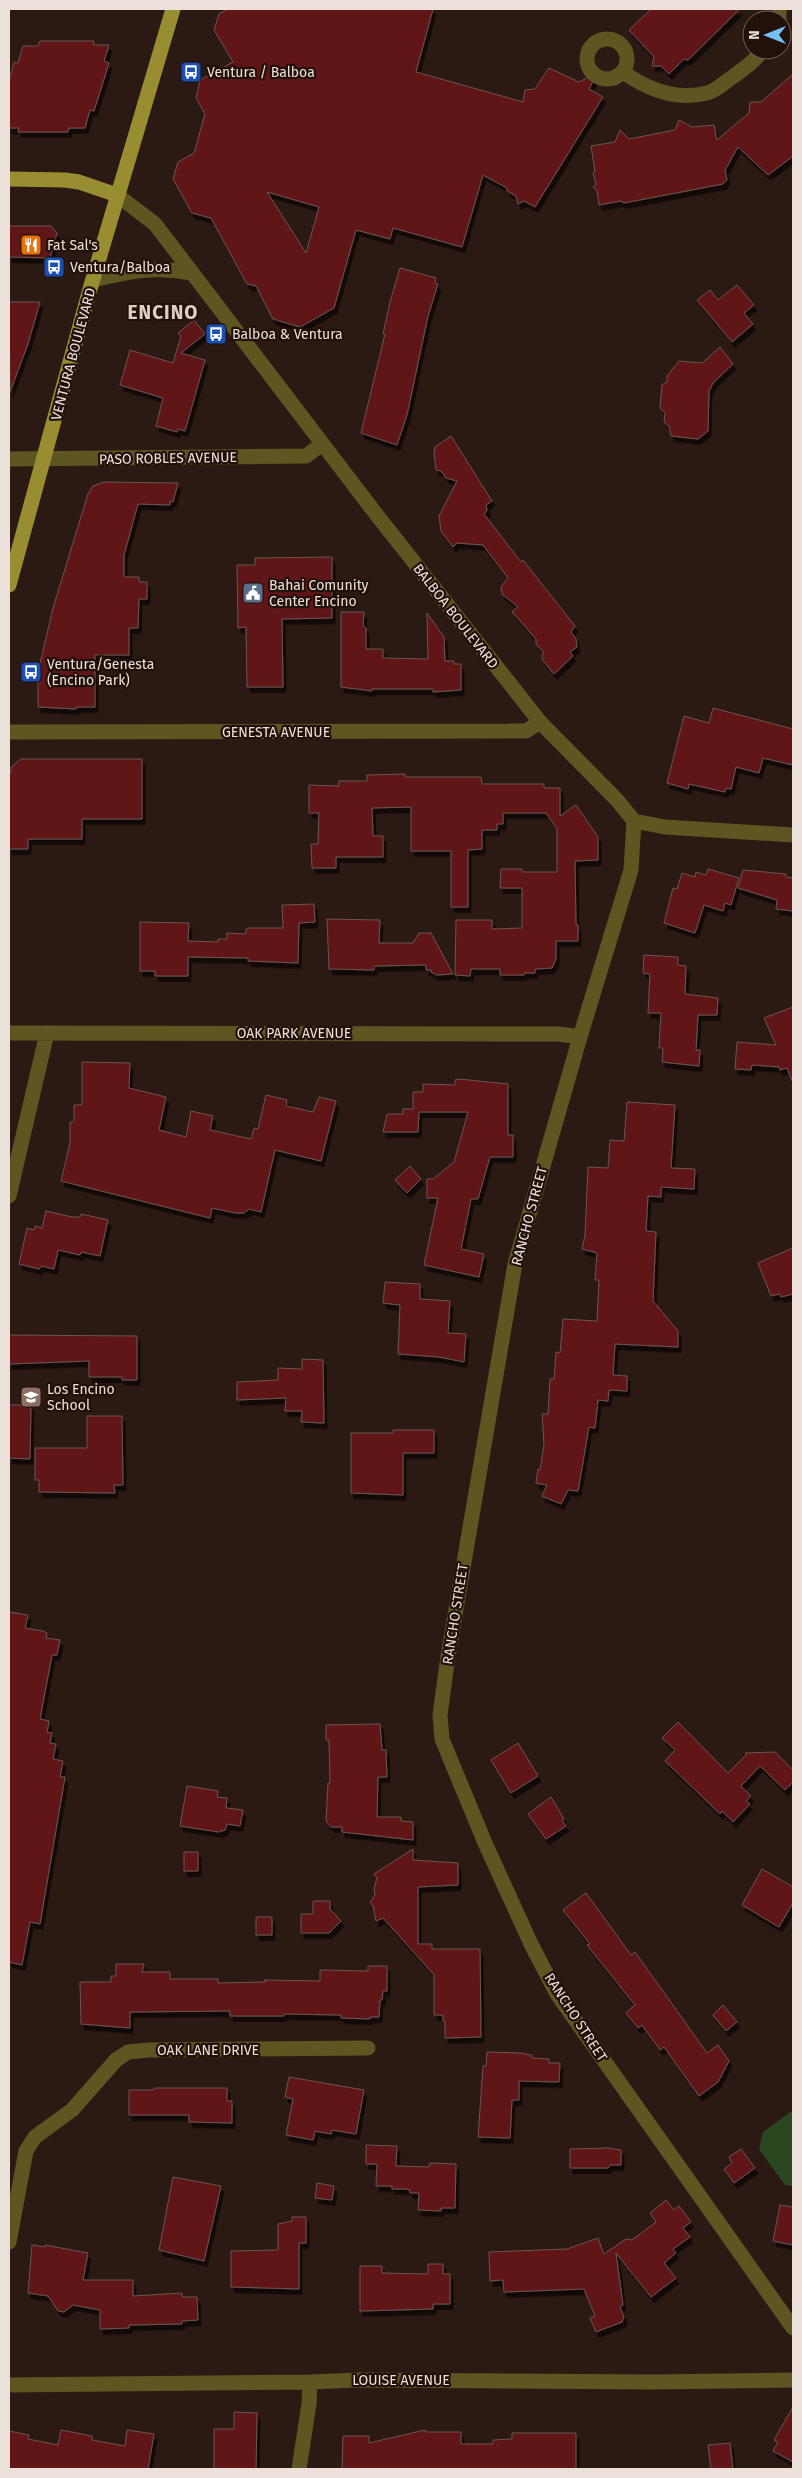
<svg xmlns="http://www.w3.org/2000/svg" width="802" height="2478" font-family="'Fira Sans',sans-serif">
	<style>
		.green { fill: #2a481f }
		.building { fill: #601713; stroke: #6b5552; fill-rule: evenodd; filter: url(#shadow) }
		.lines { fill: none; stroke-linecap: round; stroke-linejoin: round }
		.minor { stroke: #5d5620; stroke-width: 15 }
		.major { stroke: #988d31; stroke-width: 15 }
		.labels { text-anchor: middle; stroke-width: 4.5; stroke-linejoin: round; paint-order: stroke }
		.poi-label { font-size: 14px; fill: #ece0db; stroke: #21110a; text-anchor: start }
		.street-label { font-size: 14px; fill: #ece0db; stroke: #21110a }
		.district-label { font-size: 19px; font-weight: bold; letter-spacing: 1px; fill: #e3ccc2; stroke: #21110a }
	</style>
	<defs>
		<filter id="shadow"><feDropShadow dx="3" dy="5.5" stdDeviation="0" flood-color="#0009"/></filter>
	</defs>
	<rect width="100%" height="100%" fill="#2b1a13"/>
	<path class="green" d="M793,2110V2186L785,2185L759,2149L763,2132Z"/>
	<path class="building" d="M228,9H433L416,72L523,102L525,90L535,89L549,68L579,82L598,72L589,89L603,97L535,207L524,201L518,204L516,196L507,191V188L483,175L462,247L393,228L390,239L356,230L334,308L300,327L273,319L256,286L247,284L211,218L192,213L173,179L178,162L194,153L205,114L196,98L200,80L233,62L214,30L219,14ZM267,192L319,207L306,253Z
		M651,9H740L688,60L684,59L669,74L661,66H652L654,57L629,30Z
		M40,41H94L93,45H109L104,61L109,63L94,111L90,110L85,128H69L68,132H18L19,128H9V82L14,62L18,63L23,46H38Z
		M793,74V156L768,175L738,147L725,170L727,180L723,184L624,203L621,201L599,205L597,191L593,187L596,184L593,173L595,171L591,146L615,142L620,130L629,139L675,130L679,120L692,127L714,125L717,140L749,113L750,102H761Z
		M9,226H51L57,233L50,258L9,257Z
		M400,268L436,278L435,283L438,284L428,316L407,415L397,445L361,433L385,334H383L390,302Z
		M737,285L754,305L744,313L753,324L732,342L697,300L710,290L718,300Z
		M9,302H40L28,344L10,392Z
		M194,320L205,334L181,353L205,360L185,431L178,429L177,432L156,426L163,398L120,385L130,350L173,363L181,336L178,333Z
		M720,347L733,364L713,383L709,391L708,431L698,439L671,436L669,426L664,422L665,413L660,408L662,385L667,382V376L679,361L702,363Z
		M451,436L492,501L486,505L487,511L484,514L521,562L523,560L575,626L571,632L576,639L577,647L570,652L573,656L554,674L542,659L543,652L536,644V639L512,612L518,607L502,594L501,587L508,578L483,545L457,543L453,547L441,531L439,516L457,481L446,478L441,471L436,470L434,454L435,447Z
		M104,482L178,483L173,502L170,501V505L138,504L124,555V577H139V582H147V599H139L138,628H129V655H95V707H76V709L38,707V672L53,608L88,494L93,486Z
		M332,557V618L282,619L283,687H247L246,627L238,628L237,565H255V558Z
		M341,612H364L363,625L366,628V649H383V658L428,659L427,613L444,637L445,661H454V664H461V690L433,692V689H372V691L341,687Z
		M713,708L793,729V765L763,758L759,773L736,767L731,789L726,788L725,792L689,784L688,789L667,783L684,716L709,723Z
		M21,759H142V819H82V839H28V849H9V777L12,766Z
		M405,774V777H481L482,784H544V788H560V816L576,805L598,837V860L575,861L576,925H578V941H556V959L552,968L535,969V973H524V975H500V969H471L470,976L455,975L456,920H492V929L522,928V888H500L501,869H522V872H557V829L546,813H503V824H497V830H482V849L468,850V907H451V851H411V807L372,808L373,836H383V857H336V868H312L311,844H318L319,813H309V785L339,786V781H367V775Z
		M708,869L739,878L731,905L725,903L723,911L704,905L695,933L664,923L673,888L677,889L682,873L695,877L696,872L706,875Z
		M743,870L786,874V877L793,878V911L776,909L777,900L738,888Z
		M314,904L315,922L299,923L298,963L248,961V958L188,957V976H155V971H140V922L189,923L188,941L218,942V939H227V933L246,934V929L248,928H283L282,905Z
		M327,919L380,920L379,943H413L419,933H431L453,974L437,975L431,972V970H426V965L374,966V970L329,969Z
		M644,955L678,957V965L686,966L685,994L718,998L717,1015H698L696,1050H700L699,1066L662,1062L663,1048H659L661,1013H648L650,974L643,973Z
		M793,1007V1083L787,1068L780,1070L779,1067L752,1065L751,1070L735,1069L737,1042L776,1045L764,1018Z
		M82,1062L130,1063L129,1088L166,1097L159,1130L186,1137L191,1111L213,1116L210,1130L251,1139L254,1128L258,1129L266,1095L287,1100L286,1106L313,1112L319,1097L336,1101L321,1161L275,1150L261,1212L249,1209L244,1213H235L212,1208L210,1218L61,1181L70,1143V1122H74V1105H82Z
		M459,1079L508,1084V1135H513V1157H490L478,1199H471L461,1249L484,1254L479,1277L424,1265L438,1198H427V1179H433L454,1162L468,1112H419L418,1132H383L387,1114H403V1109H413V1092H423V1084L455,1085V1080Z
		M627,1102L675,1105L671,1168L695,1169L694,1189L661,1187V1197L648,1196L646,1231L656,1232L653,1301L678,1331V1347L615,1344L613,1375L627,1376V1391L609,1390L608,1401L598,1400L595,1428L589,1427L578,1491L568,1490L561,1504L542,1496L547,1485L536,1483L538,1469L540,1470L544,1444L542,1414H548L550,1379H554L556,1352L560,1353L563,1319L597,1321L599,1280H595L597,1253L582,1249L585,1235L588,1167L608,1168L610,1140L624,1141Z
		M410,1166L421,1179L407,1193L395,1180Z
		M46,1211L72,1217H80L81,1214L108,1220L100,1256L81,1252L80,1255L58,1250L54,1269L42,1266L39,1269L19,1264L27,1228L34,1230L35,1226L42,1228Z
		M793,1248V1294L781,1297L780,1294L771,1296L758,1263Z
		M385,1282L420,1284V1299L450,1301L448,1333L466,1334L464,1362L439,1357L398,1354L400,1305L383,1303Z
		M9,1335L137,1336V1380H122V1377H89V1361L9,1364Z
		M302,1359L323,1360L324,1423L301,1422L302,1411H285L286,1398L237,1400V1382L278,1380V1368L302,1369Z
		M9,1405H31L30,1459L9,1458Z
		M87,1416H122L123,1485H114L115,1493L39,1492V1480H35V1448H87Z
		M393,1430H434V1453H403V1495L351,1493V1433H393Z
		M9,1612L28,1615L25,1628L43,1631L47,1633L46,1638L60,1640L57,1655H52L40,1719L49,1721L47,1732L52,1733L50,1743L56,1744L53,1759L63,1761L60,1777H65L40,1924L30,1922L22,1965L9,1962Z
		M678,1722L728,1773L747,1754L745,1753L775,1752L793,1770V1782L785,1790L760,1766L741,1786L751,1796L746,1801L750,1804L733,1822L722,1811L720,1814L665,1761L675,1750L662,1738Z
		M380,1724L382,1750H386L387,1777H378L377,1817H401V1821L413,1822V1840L342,1832V1827H331L326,1821L328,1783H330L329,1740H326V1725Z
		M518,1743L538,1776L511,1793L491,1760Z
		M187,1786L218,1791L217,1797L227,1798L226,1808L243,1810L240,1826L227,1824L225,1830L219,1832L180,1826Z
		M551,1797L564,1819L562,1820L566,1826L546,1839L528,1814Z
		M413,1849V1860L458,1863V1885L418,1887V1944H432V1949H480L481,2037L445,2038V2021H443V2015H434V1975L383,1918L376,1921L373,1906L370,1902L375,1895L374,1889L377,1878L374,1874Z
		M184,1852H198V1871H184Z
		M762,1869L793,1887V1903L779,1927L742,1905Z
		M586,1893L631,1955L635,1952L707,2053L718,2045L729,2061L718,2082L699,2096L664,2047L660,2050L642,2025L638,2028L626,2013L635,2005L587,1945L590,1944L563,1910Z
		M313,1901H330V1909L341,1921L329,1933H301V1914H313Z
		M256,1917H272V1935H256Z
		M116,1964H144L142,1972H170V1979H218V1983L266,1982L264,1980L320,1981V1970L368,1971V1966H387V1991H383L382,2000H380L379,2017H370V2019L341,2018V2015L284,2014V2016H230V2011L130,2012V2028L81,2024L80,1982H111V1976H116Z
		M723,2005L737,2022L726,2031L713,2015Z
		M487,2052L520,2053L532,2055V2058L549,2059V2063H560L559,2082L519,2081V2100H512L510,2138L478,2137L483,2066H486Z
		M289,2077L364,2090L356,2134L332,2130L331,2134L315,2131L313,2140L286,2135L293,2099L285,2097Z
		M154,2088H227V2101H232V2123L189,2122V2115H129V2090H154Z
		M366,2145L397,2146L396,2166L429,2167L430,2163L456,2164L455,2208H441V2211L418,2210L419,2193H410V2190L405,2189H392V2186H376L377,2164H366Z
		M608,2148L621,2150V2165H610L608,2168H570V2149Z
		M741,2149L755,2168L734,2183L724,2169L732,2163L729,2157Z
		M173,2177L221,2186L204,2261L159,2250Z
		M317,2183L334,2186L332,2200L315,2198Z
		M666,2200L674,2210L679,2206L691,2222L683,2228L690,2237L673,2249L676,2253L664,2263L676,2278L651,2297L616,2253L623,2305L620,2307L624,2317L622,2322L596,2332L590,2318L595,2316L584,2289L504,2292L503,2280L490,2281L489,2252L567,2249L598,2238L604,2254L626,2239L632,2240L656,2222L650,2213Z
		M780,2205L793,2207V2245L773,2241Z
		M292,2217H306V2243H299V2289L231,2287V2251L278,2250V2224L292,2221Z
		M32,2245L45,2247V2245L88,2253L83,2280H133V2296L182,2293V2297H197L198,2320L182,2321V2324L129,2325V2328L100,2329V2310L73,2305L64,2312L58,2311L48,2296L28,2293Z
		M428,2264H443V2274H450V2304H433V2309L360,2311V2266H382V2273L428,2274Z
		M793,2407V2462L773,2451L778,2442L774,2440Z
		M234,2412L257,2413L256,2469H214V2429H234Z
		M61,2430L92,2436V2440L125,2446L127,2430L154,2434L148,2469H9V2431L29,2435L28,2439L58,2445Z
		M425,2430L426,2432H461V2444H493V2440L512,2439V2433H576V2469H342L343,2436H369V2443Z
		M730,2443L733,2469H711L708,2445Z"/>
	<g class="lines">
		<path class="minor" d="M779,20V9
			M587 59a20 20 0 1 1 40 0a20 20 0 1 1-40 0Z
			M623,72C647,89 676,101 707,93C716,91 726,81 734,76C744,68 755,62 762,50
			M117,195L155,224L376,514L540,722L617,800L634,821L665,827L793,835
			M93,280C130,271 154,266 192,273
			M9,459L306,456L322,444
			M9,732L526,731L540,722
			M634,821L631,870L580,1037L515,1264L448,1656L440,1715L442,1739L485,1843L531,1944L557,1994L793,2328
			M9,1033L559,1034L580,1037
			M9,1196L47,1033
			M9,2242L26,2151L35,2137L72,2110L116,2060L128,2052L148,2050L368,2048
			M9,2385L310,2382L358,2380L653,2382L793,2380
			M299,2469L309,2404L310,2382"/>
		<path class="major" d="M9,179L65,180L79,182L117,195
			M9,585L90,289L173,9"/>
	</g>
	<defs>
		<g id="bus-square" transform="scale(1.125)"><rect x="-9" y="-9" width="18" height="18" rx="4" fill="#1a4fb4" stroke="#21110a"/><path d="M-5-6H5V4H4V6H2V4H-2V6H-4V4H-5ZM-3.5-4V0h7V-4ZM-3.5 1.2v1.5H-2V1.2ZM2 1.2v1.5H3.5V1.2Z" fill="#fff"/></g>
		<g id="restaurant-square" transform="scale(1.125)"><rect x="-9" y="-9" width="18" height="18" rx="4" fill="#e8710a" stroke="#21110a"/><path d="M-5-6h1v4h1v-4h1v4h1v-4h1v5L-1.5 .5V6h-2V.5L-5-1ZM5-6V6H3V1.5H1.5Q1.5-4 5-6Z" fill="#fff"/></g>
		<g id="civic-square" transform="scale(1.125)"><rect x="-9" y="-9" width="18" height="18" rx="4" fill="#5c6f8a" stroke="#21110a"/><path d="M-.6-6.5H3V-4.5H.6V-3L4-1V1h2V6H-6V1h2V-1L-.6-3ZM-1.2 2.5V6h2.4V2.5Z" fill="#fff"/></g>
		<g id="school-square" transform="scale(1.125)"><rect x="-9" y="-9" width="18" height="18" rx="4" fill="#8d6e63" stroke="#21110a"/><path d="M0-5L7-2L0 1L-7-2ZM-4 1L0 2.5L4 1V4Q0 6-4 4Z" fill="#fff"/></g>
	</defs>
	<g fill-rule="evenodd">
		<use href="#bus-square" x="191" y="72"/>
		<use href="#restaurant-square" x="31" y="245"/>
		<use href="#bus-square" x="54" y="267"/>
		<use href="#bus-square" x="216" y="334"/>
		<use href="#civic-square" x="253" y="593"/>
		<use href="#bus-square" x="31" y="672"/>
		<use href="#school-square" x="31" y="1397"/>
	</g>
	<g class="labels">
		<g class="poi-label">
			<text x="207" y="77">Ventura / Balboa</text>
			<text x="47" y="250">Fat Sal's</text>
			<text x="70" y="272">Ventura/Balboa</text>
			<text x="232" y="339">Balboa &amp; Ventura</text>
			<text x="269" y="590">Bahai Comunity<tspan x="269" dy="16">Center Encino</tspan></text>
			<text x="47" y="669">Ventura/Genesta<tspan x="47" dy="16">(Encino Park)</tspan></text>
			<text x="47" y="1394">Los Encino<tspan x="47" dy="16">School</tspan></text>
		</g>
		<g class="street-label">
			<text transform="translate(73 354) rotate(-75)" y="5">VENTURA BOULEVARD</text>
			<text transform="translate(168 458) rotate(-1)" y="5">PASO ROBLES AVENUE</text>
			<text transform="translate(456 616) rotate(52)" y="5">BALBOA BOULEVARD</text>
			<text x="276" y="737">GENESTA AVENUE</text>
			<text x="294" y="1038">OAK PARK AVENUE</text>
			<text transform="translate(529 1216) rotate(-75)" y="5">RANCHO STREET</text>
			<text transform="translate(455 1614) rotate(-81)" y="5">RANCHO STREET</text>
			<text transform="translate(576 2017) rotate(57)" y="5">RANCHO STREET</text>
			<text x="208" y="2055">OAK LANE DRIVE</text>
			<text x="401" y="2385">LOUISE AVENUE</text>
		</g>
		<g class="district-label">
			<text x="163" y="319">ENCINO</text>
		</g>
	</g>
	<rect width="802" height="2478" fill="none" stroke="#ece0db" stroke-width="20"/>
	<g transform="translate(767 35) rotate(270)"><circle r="24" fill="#21110a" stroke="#72645e"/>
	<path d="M0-4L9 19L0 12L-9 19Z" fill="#75c0f6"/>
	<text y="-8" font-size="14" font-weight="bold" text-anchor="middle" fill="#ece0db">N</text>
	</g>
</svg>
